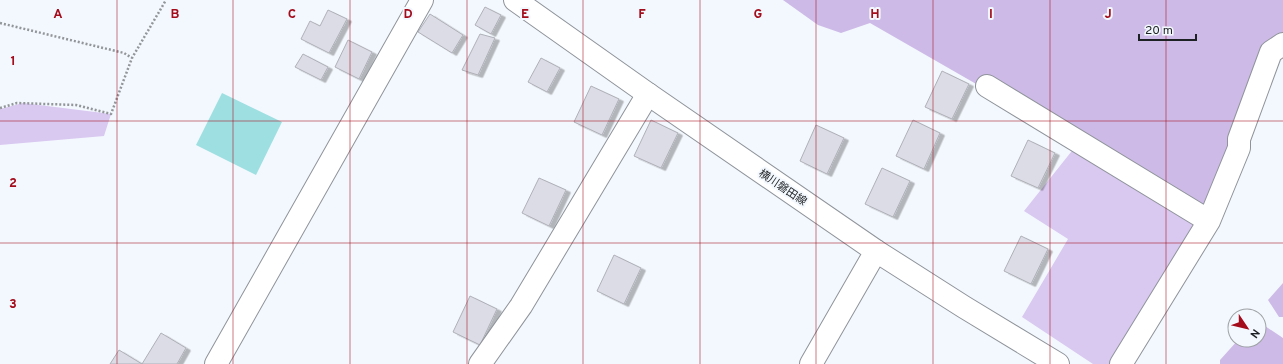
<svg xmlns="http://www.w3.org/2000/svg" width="1283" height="364" font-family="Overpass,'Noto Sans JP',sans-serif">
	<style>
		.green { fill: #d9c8f0 }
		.forest { fill: #cebae7 }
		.water { fill: #9edfe1 }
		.building { fill: #dbdce5; stroke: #afb0b8; filter: url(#shadow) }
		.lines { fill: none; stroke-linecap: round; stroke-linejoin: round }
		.street-casing { stroke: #8f949b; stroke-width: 24 }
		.secondary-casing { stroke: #8f949b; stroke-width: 24 }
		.path { stroke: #92969a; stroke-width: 2.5; stroke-dasharray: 2 2; stroke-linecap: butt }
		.street { stroke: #fff; stroke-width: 22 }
		.secondary { stroke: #fff; stroke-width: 22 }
		.grid { fill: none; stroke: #a40b1b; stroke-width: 1; stroke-opacity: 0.55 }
		.labels { text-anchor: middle; stroke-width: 4; stroke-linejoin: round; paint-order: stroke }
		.street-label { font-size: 11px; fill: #1e2123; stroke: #f3f8fe }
		.grid-label { font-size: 13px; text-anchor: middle; font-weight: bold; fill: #a40b1b; stroke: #f3f8fe; stroke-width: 4; stroke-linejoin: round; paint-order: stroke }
	</style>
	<defs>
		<filter id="shadow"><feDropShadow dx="4.5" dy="2.5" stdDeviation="0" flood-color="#0004"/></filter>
	</defs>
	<rect width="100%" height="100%" fill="#f3f8fe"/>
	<path class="green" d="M23,103L111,114L104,136L0,145V109Z
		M1079,142L1195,226L1117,364H1093L1022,317L1068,239L1024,211Z"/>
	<path class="forest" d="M783,0H1283V37L1209,221L1098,154L870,23L841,33L818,25Z
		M1283,283V317H1279L1268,300Z
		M1259,322L1283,338V364H1220V360L1238,340H1259Z"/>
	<path class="water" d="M222,93L282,122L256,175L196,145Z"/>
	<path class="building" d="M485,7L501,15L491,34L475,25Z
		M328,10L347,19L329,53L301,39L310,21L320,26Z
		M430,14L463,35L452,53L418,32Z
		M480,34L495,38L478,75L462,70Z
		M348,40L372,52L359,79L335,67Z
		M303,54L328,67L321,80L295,67Z
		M541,58L560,68L547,92L528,82Z
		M942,71L969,84L952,119L925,107Z
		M591,86L619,99L602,135L574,122Z
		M651,120L678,133L661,168L634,156Z
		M913,120L940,133L924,169L896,156Z
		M816,125L844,138L827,174L800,161Z
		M1028,140L1055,153L1038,188L1011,176Z
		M882,168L910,181L893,217L865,204Z
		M539,178L566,190L549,226L522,213Z
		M1021,236L1048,249L1031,284L1004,271Z
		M614,255L641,268L624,304L597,291Z
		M470,296L497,309L480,345L453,332Z
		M161,333L186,348L177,364H110L119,350L142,364Z"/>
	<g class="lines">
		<g class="street-casing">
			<path id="street" d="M987,86L1209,221
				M216,364L422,0
				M480,364L521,306L648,94
				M811,364L876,251
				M1121,364L1209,221L1239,148V139L1271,52L1283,44"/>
		</g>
		<g class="secondary-casing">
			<path id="secondary" d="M515,0L648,94L876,251L964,307L1058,364"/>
		</g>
		<path class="path" d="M0,23L124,53L132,58
			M0,108L17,103L76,105L111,114L132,58L166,0"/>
		<use href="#street" class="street"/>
		<use href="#secondary" class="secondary"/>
	</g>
	<path class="grid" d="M117,0V364M233,0V364M350,0V364M467,0V364M583,0V364M700,0V364M816,0V364M933,0V364M1050,0V364M1166,0V364M0,121H1283M0,243H1283"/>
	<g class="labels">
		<g class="street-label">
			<text transform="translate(783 187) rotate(34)" y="4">横川磐田線</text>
		</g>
	</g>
	<g class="grid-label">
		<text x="58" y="18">A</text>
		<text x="175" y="18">B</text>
		<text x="292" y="18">C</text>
		<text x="408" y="18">D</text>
		<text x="525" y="18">E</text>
		<text x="642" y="18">F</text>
		<text x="758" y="18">G</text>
		<text x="875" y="18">H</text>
		<text x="991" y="18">I</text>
		<text x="1108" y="18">J</text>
		<text x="13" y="65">1</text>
		<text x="13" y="187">2</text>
		<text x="13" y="308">3</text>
	</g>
	<g transform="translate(1247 328) rotate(125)"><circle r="19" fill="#f3f8fe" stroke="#9ea2a6"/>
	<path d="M0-3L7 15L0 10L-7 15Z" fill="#a40b1b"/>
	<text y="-6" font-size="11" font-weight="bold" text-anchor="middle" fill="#1e2123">N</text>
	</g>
	<path d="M1139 34v6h57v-6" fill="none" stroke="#1e2123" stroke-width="2"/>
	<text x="1145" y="34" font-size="12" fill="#1e2123" stroke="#f3f8fe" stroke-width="3" paint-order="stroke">20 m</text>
</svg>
